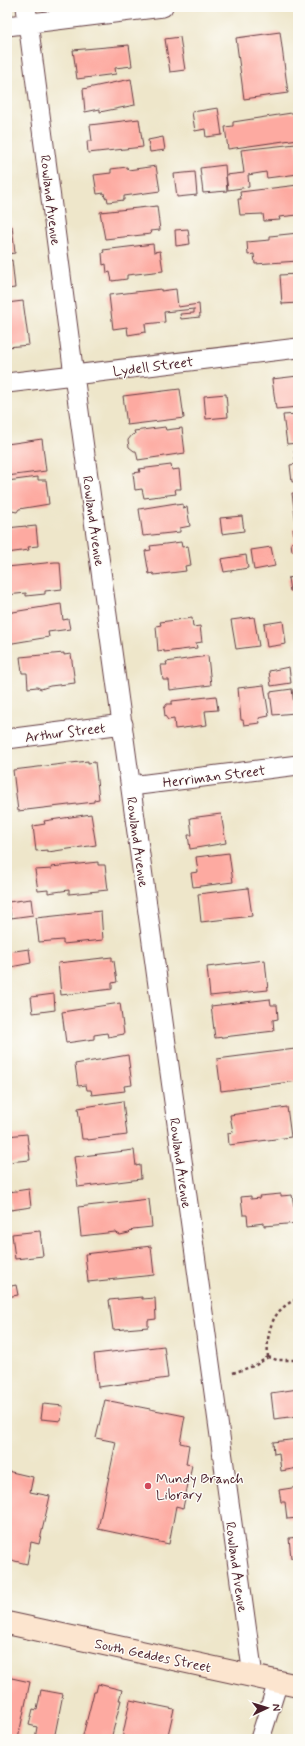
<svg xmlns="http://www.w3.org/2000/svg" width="305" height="1746" font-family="Mynerve,sans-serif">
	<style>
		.building { fill: #fdaaa1 }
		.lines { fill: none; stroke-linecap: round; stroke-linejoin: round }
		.minor-casing { stroke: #633d43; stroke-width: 21 }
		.secondary-casing { stroke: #633d43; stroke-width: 24 }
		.path { stroke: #633d43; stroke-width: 2.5; stroke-dasharray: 3 3; stroke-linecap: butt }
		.minor { stroke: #fff; stroke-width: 19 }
		.secondary { stroke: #fce5cf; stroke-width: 22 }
		.poi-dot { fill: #d1495b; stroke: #fdfcf7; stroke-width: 1.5 }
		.labels { text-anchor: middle; stroke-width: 3; stroke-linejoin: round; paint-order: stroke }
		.street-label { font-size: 14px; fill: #4a1f2b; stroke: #fdfcf7 }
		.poi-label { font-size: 14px; fill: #4a1f2b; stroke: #fdfcf7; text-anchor: start }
	</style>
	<rect width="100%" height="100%" fill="#fdfcf7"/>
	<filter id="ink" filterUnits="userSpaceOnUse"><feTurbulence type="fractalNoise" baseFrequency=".025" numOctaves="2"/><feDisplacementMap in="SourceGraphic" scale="8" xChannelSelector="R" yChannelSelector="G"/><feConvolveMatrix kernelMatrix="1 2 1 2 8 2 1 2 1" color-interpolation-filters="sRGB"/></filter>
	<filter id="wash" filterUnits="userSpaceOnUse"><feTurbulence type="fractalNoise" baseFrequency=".012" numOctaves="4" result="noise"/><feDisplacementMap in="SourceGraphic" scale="16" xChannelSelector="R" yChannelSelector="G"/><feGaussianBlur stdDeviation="0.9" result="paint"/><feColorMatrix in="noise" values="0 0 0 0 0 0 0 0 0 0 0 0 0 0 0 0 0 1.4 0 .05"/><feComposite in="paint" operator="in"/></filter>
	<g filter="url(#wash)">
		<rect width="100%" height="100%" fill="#eee6ca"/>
		<g id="blocks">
			<path class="building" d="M280,32L288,93L244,99L236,38Z
				M180,37L185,70L170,72L165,39Z
				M129,45L132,66L115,68L116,74L77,79L73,50Z
				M131,79L135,105L100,112V109L85,112L83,89Z
				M218,108L222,135L206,137L205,129L195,131L192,112Z
				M298,112V139L228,149L225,127L233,126V122Z
				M139,119L143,147L88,153L87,141H92L90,125Z
				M163,137L165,150L150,152L148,140Z
				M296,144L298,152V174L267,178L266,172L248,175L249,187L228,190L226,175L244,173L241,150Z
				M225,165L227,191L203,193L200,168Z
				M156,166L160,191L124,196V200L108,202L107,197L105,198L104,193L97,194L94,175L111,173V169L127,167L128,170Z
				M195,172L197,195L177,197L174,174Z
				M298,185V215L279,217L280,220L264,221L263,214L240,215L238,199H241L240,192Z
				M157,206L160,230L150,231L151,234L105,239L100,212Z
				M12,226L15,253L7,254V227Z
				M188,229L190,244L176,246L175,230Z
				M298,233V261L255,264L254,254L248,255L247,242L270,240V236Z
				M153,244L154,252L160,251L163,271L127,275V279L112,281L110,272L107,273L106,264L103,265L102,253L104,252L103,250Z
				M12,260L15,288L7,289V261Z
				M298,274V303L282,304L280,275Z
				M161,289V291L176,289L178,307L199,304L200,317L181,319L180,314L194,313V309L164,312L165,322L145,324L146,332L128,335L127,327L113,329L109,295Z
				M23,301L29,345L7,347V303Z
				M298,376V407L276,409L272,379Z
				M180,389L184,418L127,425L123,396Z
				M226,394L228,417L206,419L204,396Z
				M298,414V443L287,444L283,415Z
				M165,427L166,430L182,428L185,453L138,460L136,451H134L129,447L128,440L132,435L135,434L134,431Z
				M42,439L46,471L7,476V444Z
				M294,451H298V481L292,482L290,465L296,464Z
				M171,465L172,470L179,469L181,489H175L176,494L144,498L142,489L135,490L133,473L140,472L139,469Z
				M38,477V480H46L49,504L19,509L17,512L7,510V481Z
				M292,493H298V524H296Z
				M176,503V505L183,504V508L187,507L190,526L180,528V532L143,536L139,509Z
				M242,516L244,531L222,534L220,518Z
				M26,526V527L36,526L38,546L28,547L29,550L7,553V528Z
				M293,529H298V559L296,551H292L291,543L295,542Z
				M181,542L182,547L188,546L191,565L185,566L186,571L154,575L153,573L149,574L145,551L151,550L150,546Z
				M271,547L275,566L254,570L251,550Z
				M246,555L248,568L224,572L221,559Z
				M55,562H60L62,589L45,591V594L26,596V593L7,595V567Z
				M298,576V590L290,591L288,578Z
				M61,604L63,620L68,619L70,629L48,632L49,637L7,644V613Z
				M254,617L259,646L236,649L231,620Z
				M192,618L193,627L200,626L202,642L196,643L197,648L164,652V650L158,651L156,626L161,625L160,622Z
				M283,621L286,644L267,647L264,624Z
				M64,653V655L71,654L75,683L50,686L41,689L37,687L28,688L27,673H22L20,657Z
				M208,656L211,685L170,690L169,680H163L161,665H167L166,662Z
				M289,667L291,683L271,686L269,671Z
				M264,685L269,716L259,718L260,723L244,725L243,720H241L238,688Z
				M292,689L295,713L273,715L270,692Z
				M216,696L218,710L205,711L207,725L175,729L174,719L168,720L165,716L164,708L167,704H172V701Z
				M88,761V763L95,762L99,799L94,800V802L18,811L13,770Z
				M91,814L96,845L48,852V850L36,851L33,826L45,824L44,821Z
				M221,814L226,843L190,849L188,835H192L190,818Z
				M229,853L233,882L193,887L191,873L198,872L196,857Z
				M98,862V865H105L108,890L69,894V890L48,893V890L38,891L35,870L52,869L51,867Z
				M248,888L252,916L201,922L198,894Z
				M31,899L33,915L11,918L8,902Z
				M101,911L103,940L63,944V940L39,942L36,918Z
				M29,949L31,963L11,967L8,952Z
				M112,957V961H114L117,982L112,983V989L61,995L58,963Z
				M265,960L268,990L210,996L207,967Z
				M54,994L55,1010L33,1013L31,997Z
				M270,999L271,1005H277L278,1019L273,1020L274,1031L215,1038L211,1006Z
				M120,1003L124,1034L108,1037L107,1033L94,1035V1039L66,1043L62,1012Z
				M295,1049L298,1081L221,1091L217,1059Z
				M128,1055L132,1085L124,1086L125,1091L92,1095L91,1090H87L86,1085L78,1086L75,1064Z
				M123,1101L127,1135L88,1140V1139H82L78,1108Z
				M287,1107L291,1137L229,1145L228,1133L233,1132L230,1115Z
				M27,1134L30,1160L7,1162V1136Z
				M134,1150L136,1166L140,1165L141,1179L78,1187L74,1157Z
				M29,1189L31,1207L11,1210L9,1192Z
				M281,1194V1196L292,1195L294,1206L298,1205V1223L264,1226V1223L248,1225L247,1215H243L241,1197L251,1196V1199L260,1198L259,1196Z
				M149,1199L152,1227L133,1229L129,1233L120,1235L115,1232L81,1236L78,1207Z
				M40,1231L43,1256L15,1259L12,1234Z
				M151,1246L154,1275L88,1282L85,1254Z
				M16,1285L18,1295L7,1297V1287Z
				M142,1297V1299L155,1298L156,1319L148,1320V1327L113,1330L109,1300Z
				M164,1346L168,1378L98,1387L94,1354Z
				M298,1389V1416L274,1419L271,1393Z
				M105,1400L185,1416L180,1443L189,1445L186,1464L192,1465L183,1508L176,1506L169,1544L98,1529L116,1442L96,1438Z
				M43,1404L63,1406L61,1421L41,1419Z
				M298,1439V1468L281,1471L279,1453L274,1454L273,1442Z
				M7,1471L33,1477L30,1492L50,1496L39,1544L31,1542L27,1564L7,1559Z
				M298,1487V1518L287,1519L285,1502H281L279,1490Z
				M298,1537V1557L291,1558L289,1538Z
				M7,1677L30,1682L18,1739H7Z
				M98,1684L122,1690L119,1700H121L111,1739H82L94,1692H96Z
				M41,1690L63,1694L54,1739H35L37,1727L29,1725L33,1709L37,1710Z
				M130,1700L174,1709L167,1739H122Z"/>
		</g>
	</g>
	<g filter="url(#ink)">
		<use href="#blocks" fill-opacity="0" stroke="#633d43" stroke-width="1"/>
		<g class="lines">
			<g class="minor-casing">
				<path id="minor" d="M26,7L74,375L253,1676
					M7,26L163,7
					M7,383L298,348
					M7,739L123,724
					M131,786L298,765
					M260,1739L278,1682"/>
			</g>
			<g class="secondary-casing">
				<path id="secondary" d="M7,1623L298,1686"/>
			</g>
			<path class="path" d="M268,1357C266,1332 272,1308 298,1299
				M268,1357L277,1360H298
				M233,1373L256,1365L268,1357"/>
			<use href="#minor" class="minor"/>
			<use href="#secondary" class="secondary"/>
		</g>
	</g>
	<circle class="poi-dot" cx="148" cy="1486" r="4"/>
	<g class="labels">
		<g class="street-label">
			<text transform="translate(51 200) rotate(83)" y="5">Rowland Avenue</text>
			<text transform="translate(153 366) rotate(-7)" y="5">Lydell Street</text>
			<text transform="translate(94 521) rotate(82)" y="5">Rowland Avenue</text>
			<text transform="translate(65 732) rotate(-7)" y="5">Arthur Street</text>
			<text transform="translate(214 776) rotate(-7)" y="5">Herriman Street</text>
			<text transform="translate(138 842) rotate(82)" y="5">Rowland Avenue</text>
			<text transform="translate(181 1163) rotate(82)" y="5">Rowland Avenue</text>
			<text transform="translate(237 1567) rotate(82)" y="5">Rowland Avenue</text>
			<text transform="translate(153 1655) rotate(12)" y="5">South Geddes Street</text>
		</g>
		<g class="poi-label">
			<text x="156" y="1483">Mundy Branch<tspan x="156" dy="16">Library</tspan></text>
		</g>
	</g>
	<rect width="305" height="1746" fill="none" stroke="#fdfcf7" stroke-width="24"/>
	<g transform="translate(267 1708) rotate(86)" stroke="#fdfcf7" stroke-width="3" paint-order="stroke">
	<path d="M0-3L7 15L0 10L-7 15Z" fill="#4a1f2b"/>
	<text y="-6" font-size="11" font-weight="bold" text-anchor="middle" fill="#4a1f2b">N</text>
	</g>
</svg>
